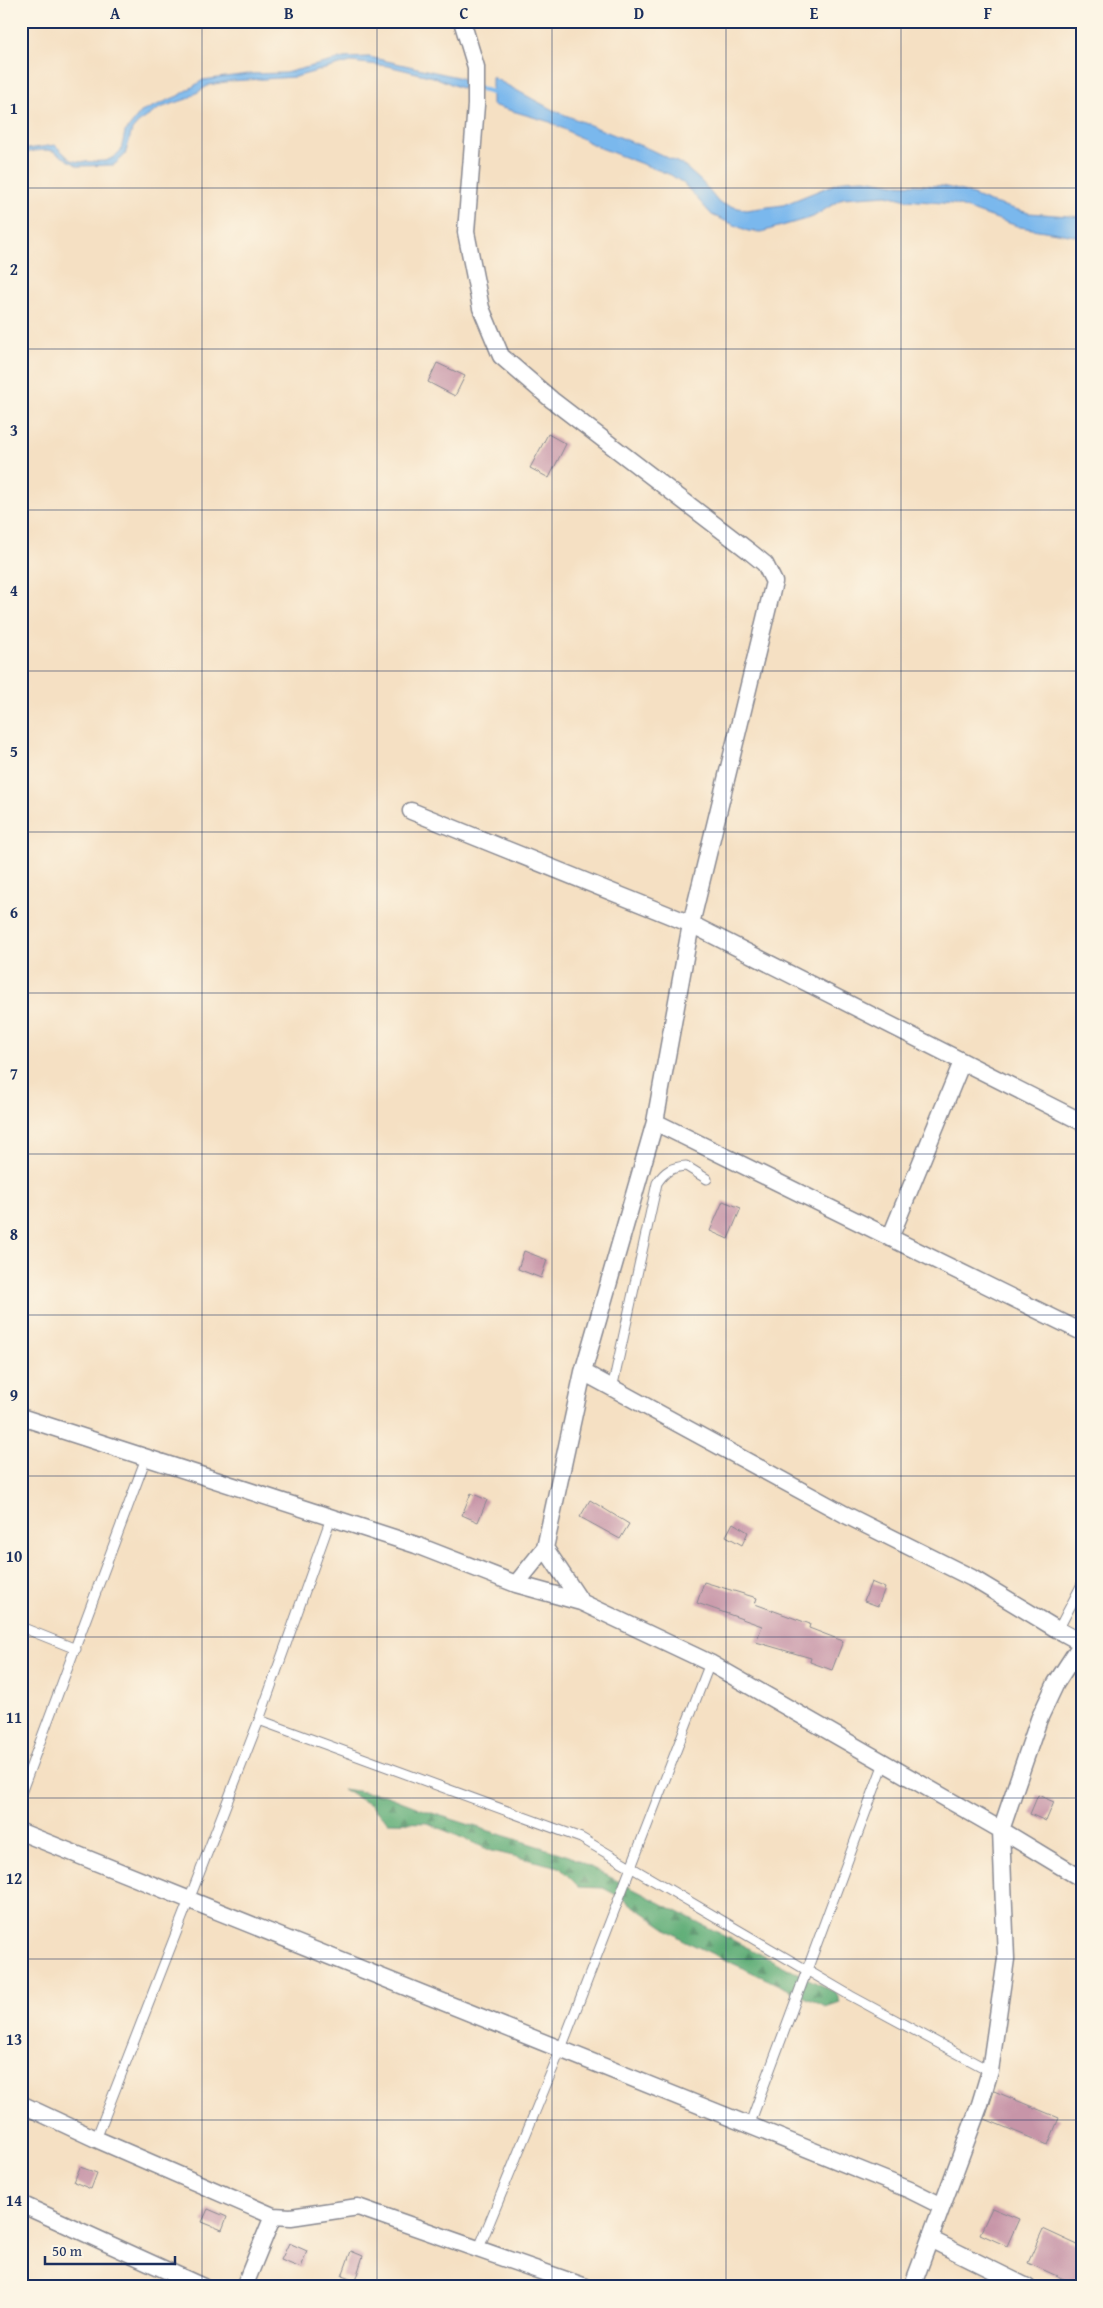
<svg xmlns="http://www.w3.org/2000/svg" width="1103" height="2308" font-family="'Gentium Book Plus',serif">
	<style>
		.forest { fill: url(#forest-firs); stroke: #3e6e6b }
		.water { fill: #7ab8ed; stroke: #4a74a6 }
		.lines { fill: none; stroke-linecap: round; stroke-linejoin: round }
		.stream { stroke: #7ab8ed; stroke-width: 5 }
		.building { fill: #c795a8 }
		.lane-casing { stroke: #888890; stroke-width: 11 }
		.street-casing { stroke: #888890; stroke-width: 19 }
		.lane { stroke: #fff; stroke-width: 9 }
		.street { stroke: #fff; stroke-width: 16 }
		.grid { fill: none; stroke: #1b2f5e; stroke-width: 1; stroke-opacity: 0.55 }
		.neatline { fill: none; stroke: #1b2f5e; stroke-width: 2 }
		.grid-label { font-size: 16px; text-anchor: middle; font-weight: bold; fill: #1b2f5e }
	</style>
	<defs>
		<pattern id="forest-firs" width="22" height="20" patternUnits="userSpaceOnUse" patternTransform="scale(1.25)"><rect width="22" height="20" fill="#61ae78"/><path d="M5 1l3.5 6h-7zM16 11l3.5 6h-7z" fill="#4f8e66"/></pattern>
	</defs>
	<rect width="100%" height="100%" fill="#fcf5e5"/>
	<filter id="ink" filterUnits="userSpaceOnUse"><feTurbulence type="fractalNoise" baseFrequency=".02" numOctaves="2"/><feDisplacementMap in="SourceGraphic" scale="10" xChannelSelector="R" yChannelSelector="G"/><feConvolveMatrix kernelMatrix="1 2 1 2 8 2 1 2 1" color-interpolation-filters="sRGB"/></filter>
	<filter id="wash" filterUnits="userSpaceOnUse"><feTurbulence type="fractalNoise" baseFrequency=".0096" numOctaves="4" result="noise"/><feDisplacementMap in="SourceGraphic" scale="20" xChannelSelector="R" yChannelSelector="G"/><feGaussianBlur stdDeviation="1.12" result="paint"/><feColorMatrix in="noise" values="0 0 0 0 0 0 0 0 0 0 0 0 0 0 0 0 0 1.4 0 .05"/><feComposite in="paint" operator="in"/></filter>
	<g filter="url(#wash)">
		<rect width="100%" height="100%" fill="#f5e0c3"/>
		<path class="forest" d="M343,1789L385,1795L432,1813L569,1856L836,1993L840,2002L826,2007L683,1940L622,1898L603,1888L579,1887L559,1867L492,1851L428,1823L388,1822L370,1805Z"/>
		<path class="water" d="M369,57L457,77L463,79V89L437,78L388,66L351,62L295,77L231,81L209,85L187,99L160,108L138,123L132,130L125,155L114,165L78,166L53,151L48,150L33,151L21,155V150L55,145L71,160L79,162L106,161L114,157L121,150L125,132L141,112L180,95L203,80L248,74L285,73L344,58Z
			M492,77L553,110L649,149L683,165L702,182L719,203L746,210L783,205L845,180L865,179L894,184L942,186L963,191L990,202L1029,213L1082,217V234L1075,236L1020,227L954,204L907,200L887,195L843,198L813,217L761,232L748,231L712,215L683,183L671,175L598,147L550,122L492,105Z"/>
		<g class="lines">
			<path class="stream" d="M457,82L497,94"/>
		</g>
		<g id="blocks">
			<path class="building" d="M437,363L465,376L455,396L428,382Z
				M548,434L566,444L549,478L530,468Z
				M723,1201L741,1208L728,1239L710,1231Z
				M524,1251L547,1260L541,1278L518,1269Z
				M471,1493L487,1500L478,1522L462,1515Z
				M590,1500L629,1524L620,1539L580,1517Z
				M733,1523L748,1532L742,1545L726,1536Z
				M704,1582L757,1598L755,1604L810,1624L809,1628L843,1641L832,1670L810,1662L811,1658L756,1642L762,1626L697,1603Z
				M871,1582L885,1588L878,1606L864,1601Z
				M1038,1795L1054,1802L1046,1821L1030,1814Z
				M994,2091L1059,2118L1048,2145L985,2119Z
				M80,2167L97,2173L91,2189L74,2182Z
				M992,2208L1019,2219L1007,2246L980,2234Z
				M208,2209L227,2217L222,2230L202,2222Z
				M1043,2229L1082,2247V2269L1075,2284L1028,2263Z
				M289,2243L307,2251L301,2268L281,2260Z
				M351,2251L363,2256L355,2281L342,2276Z"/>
		</g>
	</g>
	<g filter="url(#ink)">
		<use href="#blocks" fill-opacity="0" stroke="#888890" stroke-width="1"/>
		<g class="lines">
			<g class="lane-casing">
				<path id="lane" d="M612,1389L657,1183C665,1171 672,1167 686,1166L707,1179
					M21,1627L76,1649
					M1058,1630L1082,1584
					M259,1720L581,1838L851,1996L990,2071
					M21,1793L146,1458
					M749,2126L884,1763
					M96,2139L259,1720L331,1518
					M479,2248L560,2051L710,1663"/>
			</g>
			<g class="street-casing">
				<path id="street" d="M462,21L476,67V105L466,232L481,308L501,356L552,400L749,551L765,564L774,582L691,924L655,1122L583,1372L545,1548L516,1584
					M411,811L691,924L1082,1122
					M655,1122L1082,1332
					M890,1238L962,1062
					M583,1372L844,1514L972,1578L1058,1630L1082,1643
					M21,1417L416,1545L516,1584L581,1602L710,1663L1001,1830L1006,1959L990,2071L980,2104L912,2287
					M545,1548L581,1602
					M1082,1643L1056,1683L1039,1719L1001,1830L1082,1879
					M21,1832L910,2190L942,2206
					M21,2104L96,2139L273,2216L291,2217L358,2207L586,2287
					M21,2204L203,2287
					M930,2239L1027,2287
					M244,2287L273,2216"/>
			</g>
			<use href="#lane" class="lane"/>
			<use href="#street" class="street"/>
		</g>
	</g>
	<path class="grid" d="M202,21V2287M377,21V2287M552,21V2287M726,21V2287M901,21V2287M21,188H1082M21,349H1082M21,510H1082M21,671H1082M21,832H1082M21,993H1082M21,1154H1082M21,1315H1082M21,1476H1082M21,1637H1082M21,1798H1082M21,1959H1082M21,2120H1082"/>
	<rect width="1103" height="2308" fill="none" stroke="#fcf5e5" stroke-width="55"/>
	<path d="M45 2256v8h130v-8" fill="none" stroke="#1b2f5e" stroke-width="2.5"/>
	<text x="52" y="2256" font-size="15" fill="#1b2f5e" stroke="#fcf5e5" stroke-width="4" paint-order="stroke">50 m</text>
	<rect x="28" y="28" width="1048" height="2252" class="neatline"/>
	<g class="grid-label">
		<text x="115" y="19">A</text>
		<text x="289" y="19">B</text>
		<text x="464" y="19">C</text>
		<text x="639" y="19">D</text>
		<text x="814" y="19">E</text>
		<text x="988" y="19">F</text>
		<text x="14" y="114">1</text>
		<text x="14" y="275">2</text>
		<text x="14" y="436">3</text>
		<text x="14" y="596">4</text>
		<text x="14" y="757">5</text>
		<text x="14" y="918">6</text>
		<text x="14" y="1079">7</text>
		<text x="14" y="1240">8</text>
		<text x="14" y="1401">9</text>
		<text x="14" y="1562">10</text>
		<text x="14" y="1723">11</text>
		<text x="14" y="1884">12</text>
		<text x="14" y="2045">13</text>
		<text x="14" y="2206">14</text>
	</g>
</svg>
